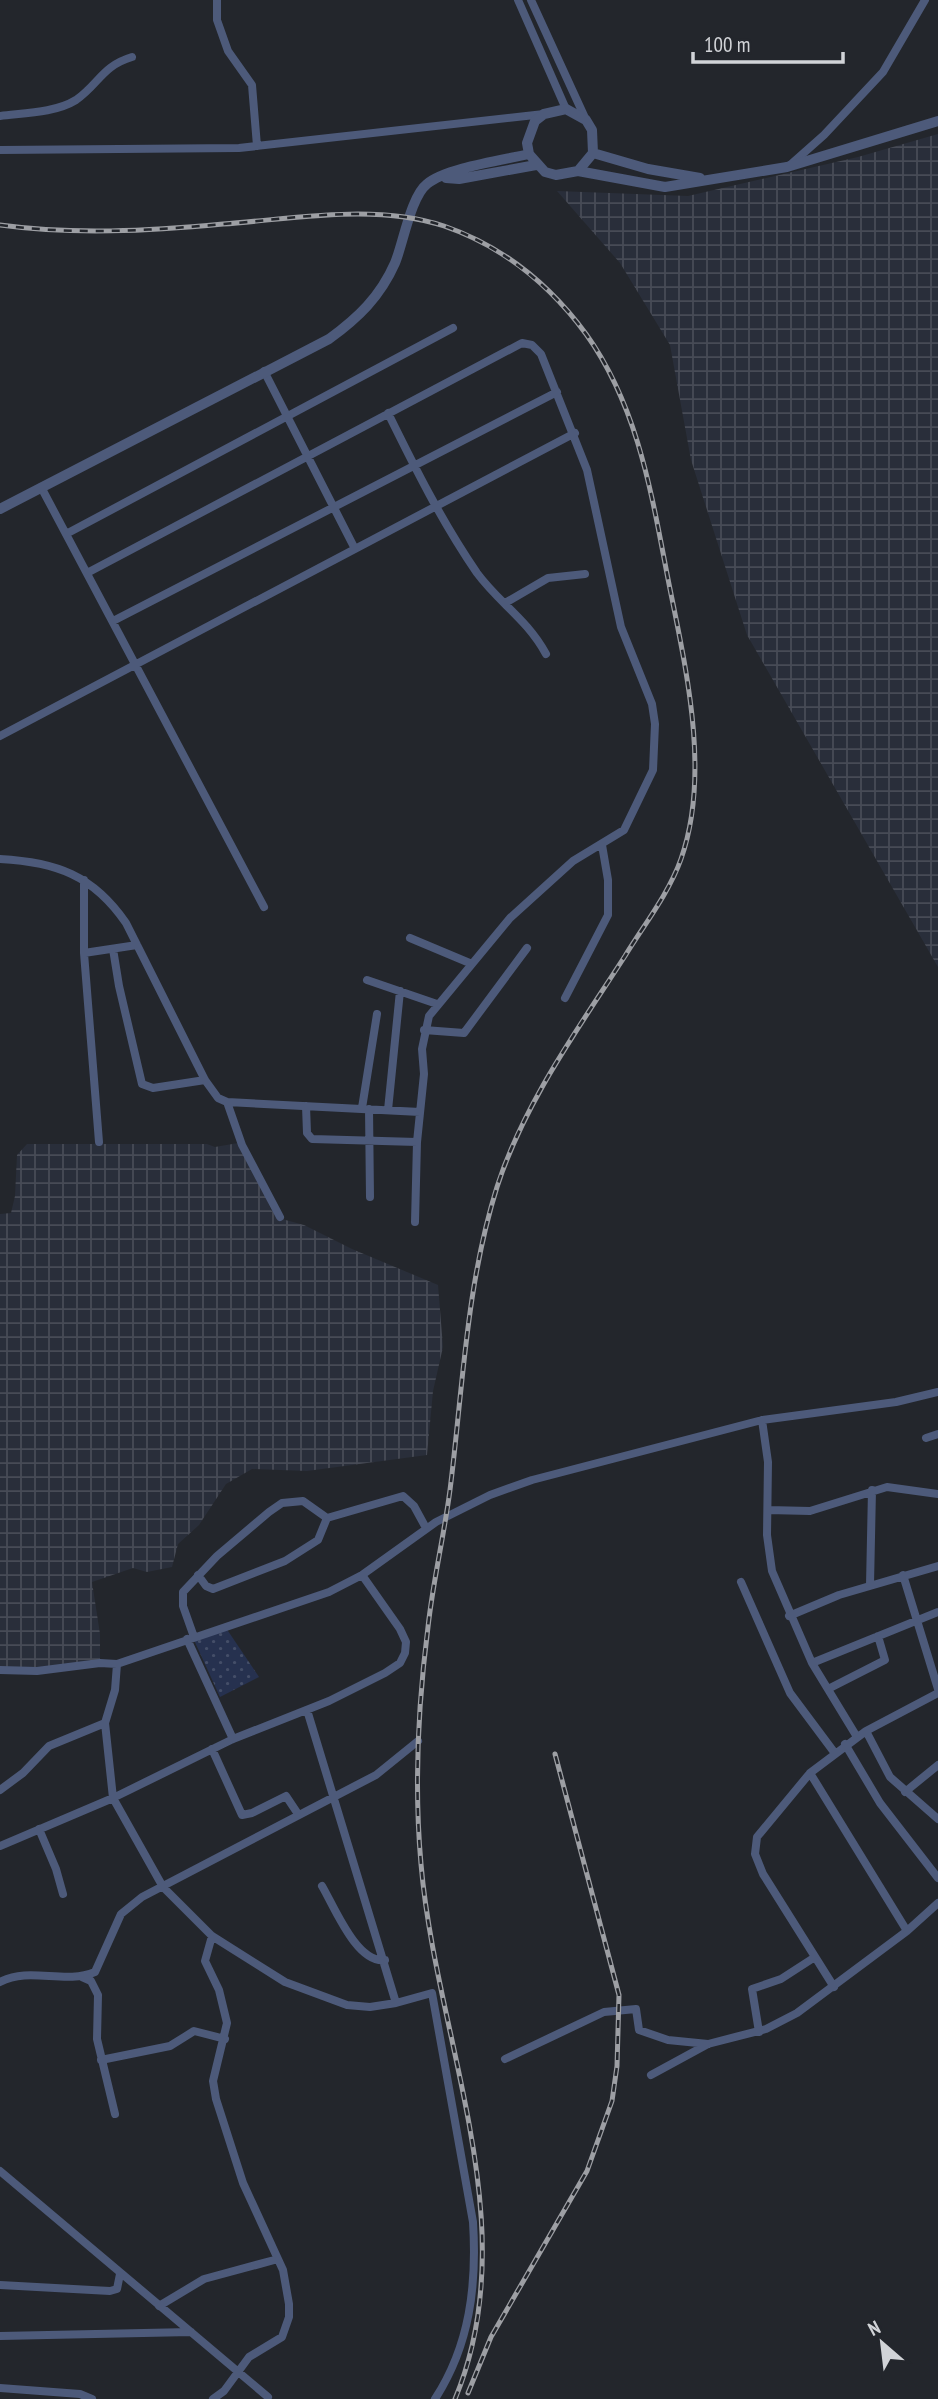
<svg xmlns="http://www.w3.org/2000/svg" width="938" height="2399" font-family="'PT Sans Narrow',sans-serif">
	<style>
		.industrial { fill: url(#industrial-grid) }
		.grass { fill: url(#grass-dots) }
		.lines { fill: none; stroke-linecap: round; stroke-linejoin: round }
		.minor { stroke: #4d5a7a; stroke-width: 8 }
		.tertiary { stroke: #4d5a7a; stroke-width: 10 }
		.rail-casing { stroke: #9d9fa4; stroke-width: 5 }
		.rail { stroke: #23262c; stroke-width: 2.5; stroke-dasharray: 8; stroke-linecap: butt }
	</style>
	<defs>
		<pattern id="industrial-grid" width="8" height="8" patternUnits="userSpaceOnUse" patternTransform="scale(1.75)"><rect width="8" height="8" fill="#292e3a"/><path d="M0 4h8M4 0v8" fill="none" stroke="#474b56"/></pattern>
		<pattern id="grass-dots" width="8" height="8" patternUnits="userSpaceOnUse" patternTransform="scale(1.75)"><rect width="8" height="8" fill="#26314f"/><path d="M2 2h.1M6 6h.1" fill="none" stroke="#444e68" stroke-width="1.8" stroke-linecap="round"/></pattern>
	</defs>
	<rect width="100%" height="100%" fill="#23262c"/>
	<path class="industrial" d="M938,134V967L747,635L691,460L670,345L620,263L557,191L688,196L858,157Z
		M244,1142L271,1210L282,1219L304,1225L352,1249L438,1285L443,1347L433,1391L427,1455L307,1471L252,1469L226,1484L199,1525L178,1544L172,1567L147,1572L133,1568L92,1582L100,1634V1663L0,1670V1214L11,1213L15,1196L17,1155L27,1144H207L215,1147Z"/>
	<path class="grass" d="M226,1628L259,1677L220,1697L194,1640Z"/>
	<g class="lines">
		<path class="minor" d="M217,0V20L228,51L252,85L257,146
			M518,0L566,109
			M531,0L586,120
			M0,116C23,113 55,113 76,100C99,84 102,66 132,57
			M0,150L239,148L544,114
			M789,166L824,135L883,72L925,0
			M264,371L354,547
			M388,413C415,468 442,522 477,573C499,603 527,619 546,654
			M41,487L264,907
			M66,534L453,328
			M87,573L522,343L532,345L541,354L587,470L621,627L652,704L655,724L653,770L624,830L573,861L510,918L429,1016L422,1049L424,1074L417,1142L415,1222
			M505,603L548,578L585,574
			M113,621L557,392
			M0,736L575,433
			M0,859C56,862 93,875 126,923L205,1080L218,1098L227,1102L420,1112
			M84,880V953L99,1142
			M410,938L472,964
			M113,949L119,986L142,1084L153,1088L205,1080
			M84,953L137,945
			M367,980L437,1004
			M565,998L608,915V880L602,845
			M424,1030L464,1033L527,948
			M227,1102L242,1145L280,1217
			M306,1106L307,1133L312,1139L417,1142
			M362,1108L377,1014
			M369,1109L370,1197
			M388,1110L400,991
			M762,1420L768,1462L767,1535L772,1571L812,1663L857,1737
			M926,1438L938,1434
			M768,1510L810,1511L887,1487L938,1494
			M198,1575L206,1586L213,1589L285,1561L318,1540L327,1518
			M903,1575L938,1689
			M741,1582L790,1693L834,1752
			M870,1585L872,1490
			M789,1616L839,1595L938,1566
			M194,1637L183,1606V1592L217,1556L269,1512L282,1503L303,1501L327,1518L403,1496L414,1506L426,1528
			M187,1639L233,1739
			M812,1663L938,1612
			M0,1670L37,1671L100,1663L117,1664L329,1592L362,1575L436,1522L490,1495L532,1480L762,1420L896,1402L938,1392
			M828,1689L885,1660L878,1636
			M307,1710L396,2003
			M105,1723L113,1798L163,1887L212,1936L285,1982L347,2005L370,2007L396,2003L432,1993L473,2222C477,2285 470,2345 435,2399
			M866,1731L890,1777L938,1819
			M845,1744L880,1803L938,1878
			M212,1749L242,1815L252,1813L286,1796L298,1814
			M810,1773L907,1931
			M0,1790L23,1773L49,1746L105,1723L115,1690L117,1664
			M905,1792L938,1765
			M39,1829L56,1869L63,1894
			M0,1846L113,1798L233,1739L329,1701L385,1673L400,1663L405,1653L406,1642L400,1629L362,1575
			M322,1886C335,1908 357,1964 385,1960
			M212,1936L205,1961L219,1990L227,2023L213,2081L216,2099L243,2183L283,2270L289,2304V2317L282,2337L249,2357L224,2391L213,2399
			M82,1977L91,1981L98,1995L97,2039L115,2114
			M0,1982C30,1966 64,1985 95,1972L121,1914L142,1897L376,1775L418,1741
			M834,1987L763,1874L755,1854L757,1837L810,1773L866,1731L938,1693
			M759,2032L752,1989L781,1979L815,1957
			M505,2059L604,2012L636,2009L639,2030L668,2040L708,2044
			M101,2060L170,2046L194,2031L225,2039
			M651,2075L708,2044L766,2029L797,2013L907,1931L938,1903
			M0,2171L268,2397
			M0,2285L110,2291L117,2289L120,2274
			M159,2306L204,2279L278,2259
			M0,2336L191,2332
			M0,2388L80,2394L92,2399"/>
		<path class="tertiary" d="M593,153L648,169L700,178
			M578,171L593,153L592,130L586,120L566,109L544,114L535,121L527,143L529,154L545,172L556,175L578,171L665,187L787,167L938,121
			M446,178L459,179L536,165
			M0,509L329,339C358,318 380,297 395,263C403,244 411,196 427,184C446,168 504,160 529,154"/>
		<g class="rail-casing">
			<path id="rail" d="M0,225C73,235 149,231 223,224C294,219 375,203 444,226C502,246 550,285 586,334C639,408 652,497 669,584C686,669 711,774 681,859C669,893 644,925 625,956C578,1029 524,1103 497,1187C466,1286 463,1387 450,1490C444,1536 433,1581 428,1627C418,1705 414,1786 421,1864C436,2040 527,2226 455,2399
				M468,2393L491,2337L587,2171L612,2101L617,2066L619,1995L555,1754"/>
		</g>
		<use href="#rail" class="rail"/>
	</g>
	<g transform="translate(882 2343) rotate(332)" stroke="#23262c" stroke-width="5" paint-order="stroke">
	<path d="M0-5L12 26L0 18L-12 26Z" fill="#d1d3d7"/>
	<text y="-10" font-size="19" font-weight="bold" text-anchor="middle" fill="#d1d3d7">N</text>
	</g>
	<path d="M693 52v10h150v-10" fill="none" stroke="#d1d3d7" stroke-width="3.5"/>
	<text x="704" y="52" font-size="21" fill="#d1d3d7" stroke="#23262c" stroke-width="5" paint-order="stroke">100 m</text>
</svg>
